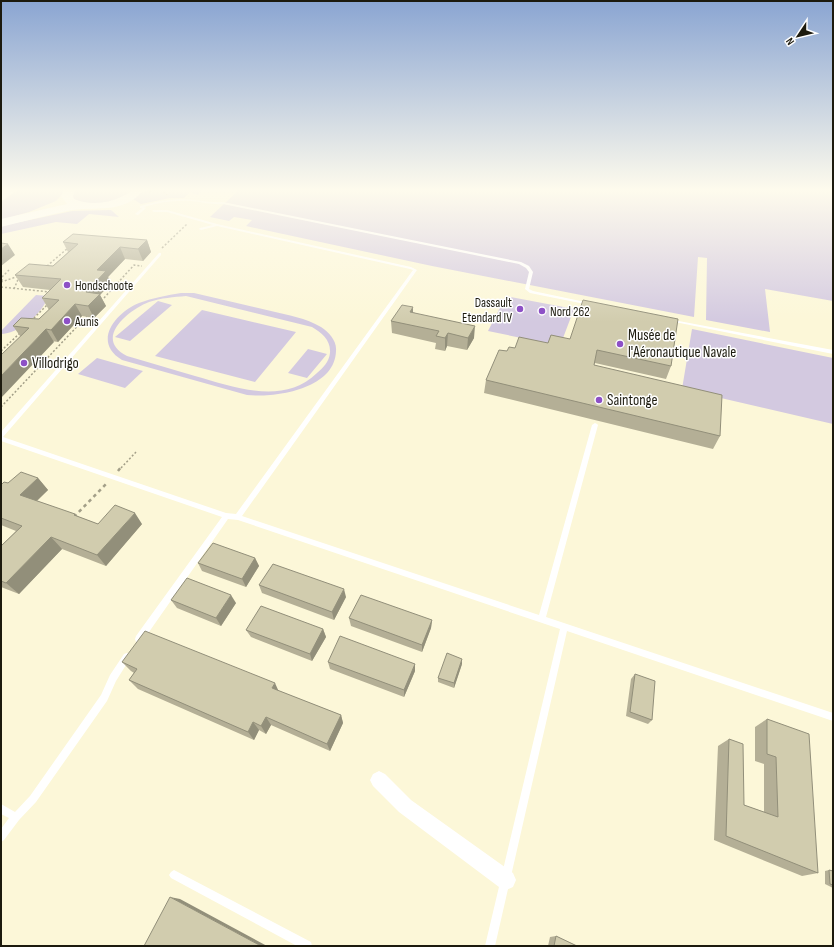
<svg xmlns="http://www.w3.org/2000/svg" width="834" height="947" font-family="'Sofia Sans Condensed',sans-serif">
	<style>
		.green { fill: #d3c9e0; fill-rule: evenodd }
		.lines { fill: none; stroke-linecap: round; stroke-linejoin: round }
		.path-far1 { stroke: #a39f88; stroke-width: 1.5; stroke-dasharray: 2 2; stroke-linecap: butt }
		.path { stroke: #a39f88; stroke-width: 2.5; stroke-dasharray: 3.5 3.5; stroke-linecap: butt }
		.service { fill: #fff; fill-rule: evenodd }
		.minor { fill: #fff; fill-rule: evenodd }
		.tertiary { fill: #fff; fill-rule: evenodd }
		.primary { fill: #fff; fill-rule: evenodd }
		.wall { fill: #b4af96 }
		.shaded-wall { fill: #928f7a }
		.building { fill: #d1ccae; stroke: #928f7a }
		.poi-dot { fill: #8d50c6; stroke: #fff; stroke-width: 1.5 }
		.labels { text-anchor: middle; stroke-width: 3; stroke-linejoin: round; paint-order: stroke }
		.far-poi-label { font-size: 13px; fill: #1c1a0e; stroke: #fff; text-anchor: start }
		.poi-label { font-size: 15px; fill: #1c1a0e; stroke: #fff; text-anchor: start }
	</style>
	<rect width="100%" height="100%" fill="#fcf7d8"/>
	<path class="green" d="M19,189H67L56,201L29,212L1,220V202Z
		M75,189H135C127,199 100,206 88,204C83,203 78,201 73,199L72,194Z
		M152,189H203L198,195L190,192L184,198H170L141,204L133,199C137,193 145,191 152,189Z
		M240,189H833V301L765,289L770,332L706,320L707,258L698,257L694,317L432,266L246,226L252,220L234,217L229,221L210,217Z
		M111,210L119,217L89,214L77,224L56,222L1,234V226L72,211Z
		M181,293H194C220,299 246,305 271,311C288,315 306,318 321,327C329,332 337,341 336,351C335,389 276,398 247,395L122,360C92,342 115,313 139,303C153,298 167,295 181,293ZM186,296L312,327C322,333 331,340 330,353C329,362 323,368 317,373C283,406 234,387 195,376C172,369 150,363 127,356C93,339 128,310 149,302C161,298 174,297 186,296Z
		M36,295L48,296C44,313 18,334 1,334V331Z
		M506,296L574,309L560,346L488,331Z
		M158,301L172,305L130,341L115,337Z
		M202,310L296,332L255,382L155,356Z
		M692,329L833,358V424L682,389Z
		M308,349L327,354L307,378L288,373Z
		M97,358L143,371L125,388L78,374Z"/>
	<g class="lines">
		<path class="path-far1" d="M160,189L167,195
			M149,192L156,189
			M162,248L187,224
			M47,266L68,248
			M2,281V277L9,270
			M1,282L19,276
			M1,287L50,292
			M14,289L19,277
			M104,298L134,265L142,266
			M31,321L48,304
			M1,351L20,333
			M1,407L87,316
			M121,468L136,452"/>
		<path class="path" d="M118,471L121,467
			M74,517L107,483"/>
		<path class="service" d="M179,199C194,199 208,203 223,202L521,262L529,266L533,272L529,289L533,291L590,303L592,304L590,305L530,293L525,289L529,272L526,268L519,264L223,204C212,205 202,202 191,201C176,200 159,202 144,207L146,208L145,209L138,215L135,214L142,208H140V206L160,201Z
			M153,210H167L217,224L411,267L417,270L242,516L539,615L592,425L595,423L597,424L598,425L546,617L833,713V721L567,631L495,946H485L560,629L238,520L228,519L142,642L139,643L136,642L135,639L136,636L222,517L1,441V432L159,253H161V255L3,437L226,513L236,514L413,270L410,269L217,226L201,230L199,229L200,228L213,225L167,212H154L152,211Z
			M668,319L833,350V354L670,321L668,320Z
			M127,653L130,654L131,657L116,681L107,701L36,802L19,820L4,840L1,842V829L9,818L1,814V804L15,812L30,796L101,695L110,675L124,654Z
			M174,870L311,942L312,946H297L171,878L169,875L171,872Z"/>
		<path class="minor" d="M379,771L385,774L411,800L513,873L516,880L513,887L506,890L499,887L399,812L373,786L370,780L373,774Z"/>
		<path class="tertiary" d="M8,189H18L1,201V194Z"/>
		<path class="primary" d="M65,189H76L73,196L74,199C88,205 107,204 121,197C132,192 130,189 144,189C124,216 94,205 67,211C45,216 23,221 1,227V219L67,204L61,196Z"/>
	</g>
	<path class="wall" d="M147,240L151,252L143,261L125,259L108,277L111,283L100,295L106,306L94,318L82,316L58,342L20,336L13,326L39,319L49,310L42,298L50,290L23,287L15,275L53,266L68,252L63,242Z
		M413,307V312L474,338L467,350L447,346L445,351L435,349L436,343L392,333L391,321Z
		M551,335L671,366L666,379L595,363L594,365L720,436L713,449L484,393L486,380L507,351L548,343Z
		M38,478L48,490L37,501L98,524H142L106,566L62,549L19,594L1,587V546L16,531L1,525V485Z
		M255,558L259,566L246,587L202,571L198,563Z
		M259,585L346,597L334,620L262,593Z
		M171,600L236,603L221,626L177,608Z
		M349,618L432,620L431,628L422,652L351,626Z
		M323,629L326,637L312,661L251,637L246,630Z
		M122,662L279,691L341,715L343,723L330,751L271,725L266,734L259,730L254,740L138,689L129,680L134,673L131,671Z
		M328,662L415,664V671L404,697L330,669Z
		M462,664L454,688L438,682V678Z
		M635,674L652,720L648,724L626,716L631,679Z
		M767,719L818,873L802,876L714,840L718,746L729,739L744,805L764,812V764L755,761V727Z
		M829,870L833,871V888L825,884V871Z
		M556,936L577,946H548L550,937Z"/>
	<path class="shaded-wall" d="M147,240L151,252L143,261L138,249Z
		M8,244L15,255L1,266V249Z
		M120,247L125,259L108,277L111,283L100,295L106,306L94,318L88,306L86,292L97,270Z
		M75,304L82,316L58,342L51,330Z
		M413,307V319L410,312Z
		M475,326L474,338L467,350L468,338Z
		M46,329L54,342L1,398V376Z
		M448,333L447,346L445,351V338Z
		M38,478L48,490L30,507L20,495Z
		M135,513L142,524L106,566L97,555Z
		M51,537L62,549L19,594L6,583Z
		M255,558L259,566L246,587L242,579Z
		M344,589L346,597L334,620L332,612Z
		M231,595L236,603L221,626L216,618Z
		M432,620L431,628L422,652V645Z
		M323,629L326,637L312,661L310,654Z
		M462,659V664L454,688V683Z
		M415,664V671L404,697V690Z
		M275,683L279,692L272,688Z
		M341,715L343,723L330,751L327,744Z
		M266,717L271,725L266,734L261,726Z
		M253,722L259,730L254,740L248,732Z
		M170,897L180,899L267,946H261Z"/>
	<path class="building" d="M73,234L147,240L138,249L120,247L97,270L106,271L86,292L100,294L88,306L75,304L51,330L46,329L1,376V355L29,328L13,326L21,318L39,319L59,300L42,298L61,279L15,275L29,264L53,266L78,244L63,242Z
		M1,243L8,244L1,249Z
		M583,300L678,319L671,366L597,350L594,365L722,395L720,436L486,380L499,350L507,351L509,347L515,348L519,337L548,343L551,335L570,339Z
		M402,305L413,307L410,312L475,326L468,338L448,333L445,338L436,336L439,331L391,321Z
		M21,472L38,478L20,495L75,514L74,515L98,524L115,505L135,513L97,555L51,537L6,583L1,581V546L22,526L1,518V485L4,482L8,483Z
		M213,543L255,558L242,579L198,563Z
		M273,564L344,589L332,612L259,585Z
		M187,578L231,595L216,618L171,600Z
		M361,595L432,620L422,645L349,618Z
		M261,606L323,629L310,654L246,630Z
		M145,631L275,683L272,688L341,715L327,744L266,717L261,726L253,722L248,732L129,680L137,669L122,662Z
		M340,636L415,664L404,690L328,662Z
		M447,653L462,659L454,683L438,678Z
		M635,674L655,681L652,720L630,712Z
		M767,719L809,734L818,873L726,836L729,739L743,744L744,805L778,817L776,757L767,754Z
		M829,870L833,871V885L830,884Z
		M170,897L261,946H144Z
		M556,936L577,946H554Z"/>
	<linearGradient id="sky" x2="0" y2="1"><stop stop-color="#8aa5d2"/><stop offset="0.59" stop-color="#fefbed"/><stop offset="1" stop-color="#fefbed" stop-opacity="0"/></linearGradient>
	<rect width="834" height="322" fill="url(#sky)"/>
	<g class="poi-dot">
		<circle cx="67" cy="285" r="4"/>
		<circle cx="520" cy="309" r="4"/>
		<circle cx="542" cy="311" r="4"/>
		<circle cx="67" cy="321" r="4"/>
		<circle cx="620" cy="344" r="4"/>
		<circle cx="24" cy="363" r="4"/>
		<circle cx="599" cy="400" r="4"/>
	</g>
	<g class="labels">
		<g class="far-poi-label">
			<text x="75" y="290">Hondschoote</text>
			<text x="512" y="307" text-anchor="end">Dassault<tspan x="512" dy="15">Etendard IV</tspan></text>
			<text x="550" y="316">Nord 262</text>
			<text x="75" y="326">Aunis</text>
		</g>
		<g class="poi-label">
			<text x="628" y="340">Musée de<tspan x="628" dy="17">l'Aéronautique Navale</tspan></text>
			<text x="32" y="368">Villodrigo</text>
			<text x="607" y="405">Saintonge</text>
		</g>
	</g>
	<rect width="834" height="947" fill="none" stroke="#1c1a0e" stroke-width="4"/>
	<g transform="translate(798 36) rotate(235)" stroke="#ffffff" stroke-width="3" paint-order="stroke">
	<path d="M0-3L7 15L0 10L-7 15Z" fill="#1c1a0e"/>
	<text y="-6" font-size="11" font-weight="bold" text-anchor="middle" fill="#1c1a0e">N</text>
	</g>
</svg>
